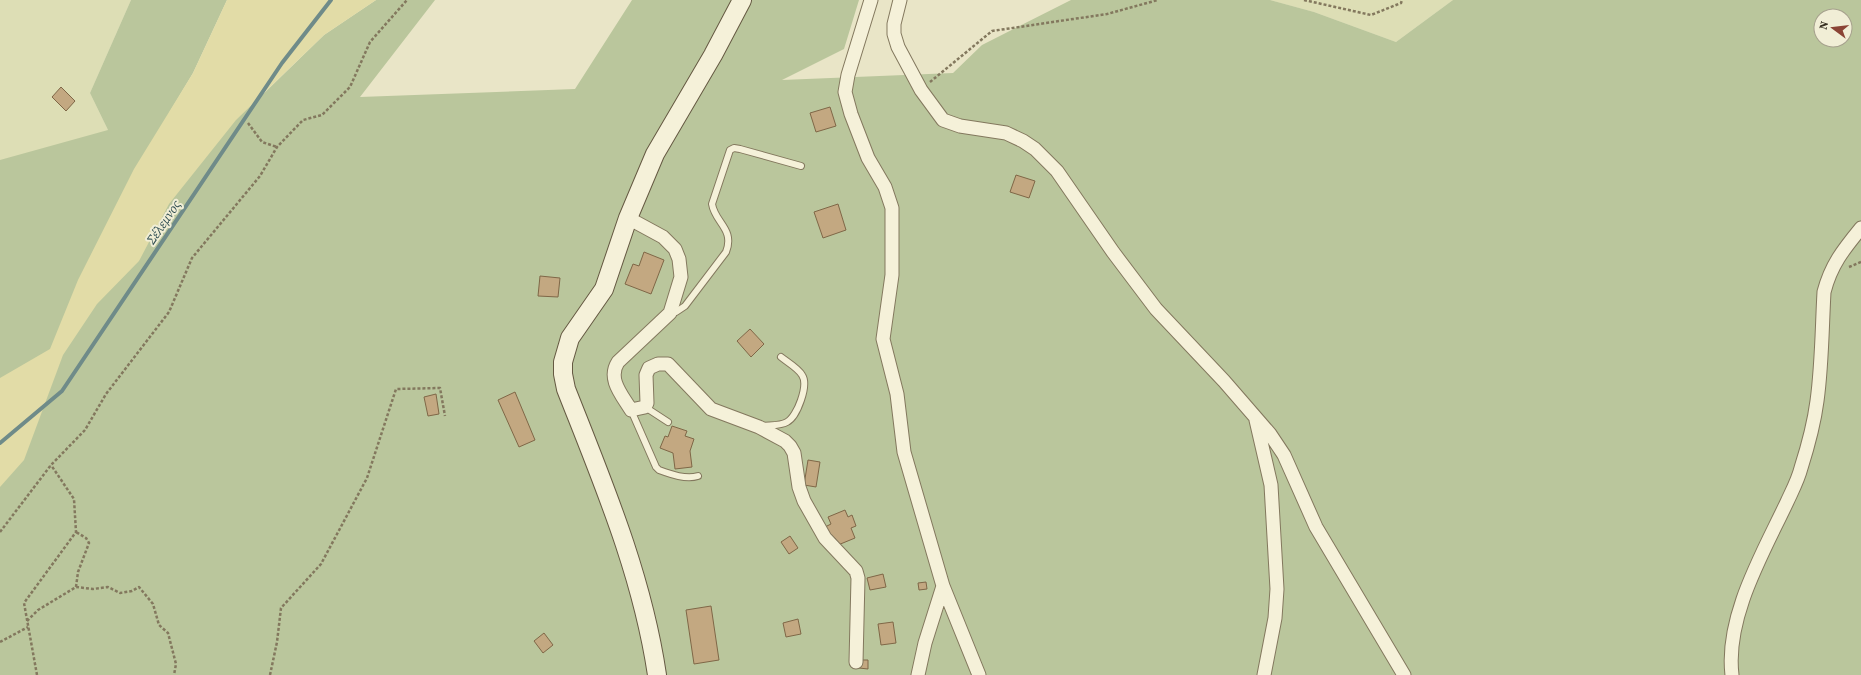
<svg xmlns="http://www.w3.org/2000/svg" width="1861" height="675" font-family="'Source Serif 4',serif">
	<style>
		.farmland { fill: #dddeb5 }
		.green { fill: #bac69c; fill-rule: evenodd }
		.sand { fill: #e2dca7 }
		.lines { fill: none; stroke-linecap: round; stroke-linejoin: round }
		.stream { stroke: #6f8b89; stroke-width: 4 }
		.building { fill: #c3a881; stroke: #7f6747 }
		.lane-casing { stroke: #83785e; stroke-width: 8 }
		.street-casing { stroke: #83785e; stroke-width: 15 }
		.secondary-casing { stroke: #655942; stroke-width: 20 }
		.path { stroke: #83785e; stroke-width: 2.5; stroke-dasharray: 3 2; stroke-linecap: butt }
		.lane { stroke: #f5f1d9; stroke-width: 6 }
		.street { stroke: #f5f1d9; stroke-width: 13 }
		.secondary { stroke: #f5f1d9; stroke-width: 18 }
		.labels { text-anchor: middle; stroke-width: 4; stroke-linejoin: round; paint-order: stroke }
		.water-label { font-size: 13px; font-style: italic; fill: #314f53; stroke: #f1eed6 }
	</style>
	<rect width="100%" height="100%" fill="#e9e5c7"/>
	<path class="farmland" d="M0,0H131L90,93L124,163L0,309Z
		M1270,0H1453L1396,42L1314,12Z"/>
	<path class="green" d="M131,0H227L193,73L169,113L255,102L324,35L376,0H435L360,97L575,89L632,0H859L844,49L782,80L953,73L982,45L1071,0H1270L1314,12L1396,42L1453,0H1861V675H0V160L108,130L90,93ZM1821,16H1845V40H1821Z"/>
	<path class="sand" d="M227,0H376L324,35L236,120L169,204L139,261L97,304L63,355L24,460L0,487V378L50,349L78,280L134,169L193,73Z"/>
	<g class="lines">
		<path class="stream" d="M0,443L62,391L282,63L331,0"/>
	</g>
	<path class="building" d="M61,87L75,101L66,111L52,97Z
		M830,107L836,126L816,132L810,113Z
		M1016,175L1035,181L1029,198L1010,192Z
		M838,204L846,230L823,238L814,212Z
		M644,252L664,260L651,294L625,284L633,264L639,266Z
		M540,276L560,278L558,297L538,296Z
		M750,329L764,344L751,357L737,341Z
		M515,392L535,440L519,447L498,400Z
		M436,394L439,414L428,416L424,397Z
		M672,426L687,431L685,436L694,439L690,451L692,467L675,469L673,453L660,448L665,436L668,437Z
		M808,460L820,462L816,487L804,485Z
		M845,510L848,517L852,515L856,526L851,528L855,538L838,545L835,538L830,540L825,527L831,524L828,517Z
		M790,536L798,548L789,554L781,542Z
		M883,574L886,587L870,590L867,578Z
		M926,582L927,589L919,590L918,583Z
		M711,606L719,660L694,664L686,610Z
		M798,619L801,634L786,637L783,623Z
		M893,622L896,643L881,645L878,624Z
		M544,633L553,645L543,653L534,641Z
		M859,660H868V669L859,668Z"/>
	<g class="lines">
		<g class="lane-casing">
			<path id="lane" d="M671,313L676,312L685,306L726,252C735,229 715,223 712,204L730,150L734,148L740,149L801,166
				M645,407L668,422
				M631,410L656,467L659,470C670,474 686,480 698,476
				M762,426C769,425 781,426 787,422C797,417 809,385 802,375C798,368 787,362 781,357"/>
		</g>
		<g class="street-casing">
			<path id="street" d="M871,0L848,75L845,92L851,114L868,158L885,187L892,208V275L883,339L897,394L904,452L943,586L925,643L918,675
				M900,0L894,24V34L898,47L921,90L943,120L960,126L1006,133L1023,141L1035,149L1057,171L1113,252L1156,309L1224,381L1270,434L1284,455L1316,527L1404,675
				M628,218L663,237L675,249L679,259L681,277L670,313L618,362C607,379 622,395 631,410L645,407L647,403L646,375L649,368L658,364H668L711,409L759,427L785,441L790,446L794,453L799,487L804,501L825,538L856,571L858,578L856,662
				M1256,420L1271,485L1277,589L1275,618L1264,675
				M943,586L979,675
				M1732,675C1725,617 1763,553 1787,502C1792,491 1798,480 1801,468C1808,446 1814,424 1817,401C1822,365 1822,328 1824,292C1831,265 1843,250 1861,228"/>
		</g>
		<g class="secondary-casing">
			<path id="secondary" d="M657,675C642,574 603,483 566,389L563,374V362L570,338L604,289L628,218L655,154L713,55L742,0"/>
		</g>
		<path class="path" d="M1304,0L1371,15L1401,3L1402,0
			M930,82L992,31L1107,14L1158,0
			M248,123L262,142L277,147
			M1849,267L1861,262
			M0,532L51,465L85,430L106,394L169,312L192,258L260,176L277,147L303,120L322,115L350,87L370,42L407,0
			M76,587L78,572L89,543L86,538L76,532
			M27,621L38,610L76,587L93,589L108,587L120,593L132,591L139,587L153,604L159,625L168,633L176,664L174,675
			M0,642L28,627
			M37,675L24,603L76,532L74,499L51,465
			M270,675L277,642L281,608L321,564L367,478L396,389L440,388L445,416"/>
		<use href="#lane" class="lane"/>
		<use href="#street" class="street"/>
		<use href="#secondary" class="secondary"/>
	</g>
	<g class="labels">
		<g class="water-label">
			<text transform="translate(163 222) rotate(-56)" y="5">Σέλεμνος</text>
		</g>
	</g>
	<g transform="translate(1833 28) rotate(285)"><circle r="19" fill="#f1eed6" stroke="#a6a18d"/>
	<path d="M0-3L7 15L0 10L-7 15Z" fill="#8b4435"/>
	<text y="-6" font-size="11" font-weight="bold" text-anchor="middle" fill="#352e20">N</text>
	</g>
</svg>
